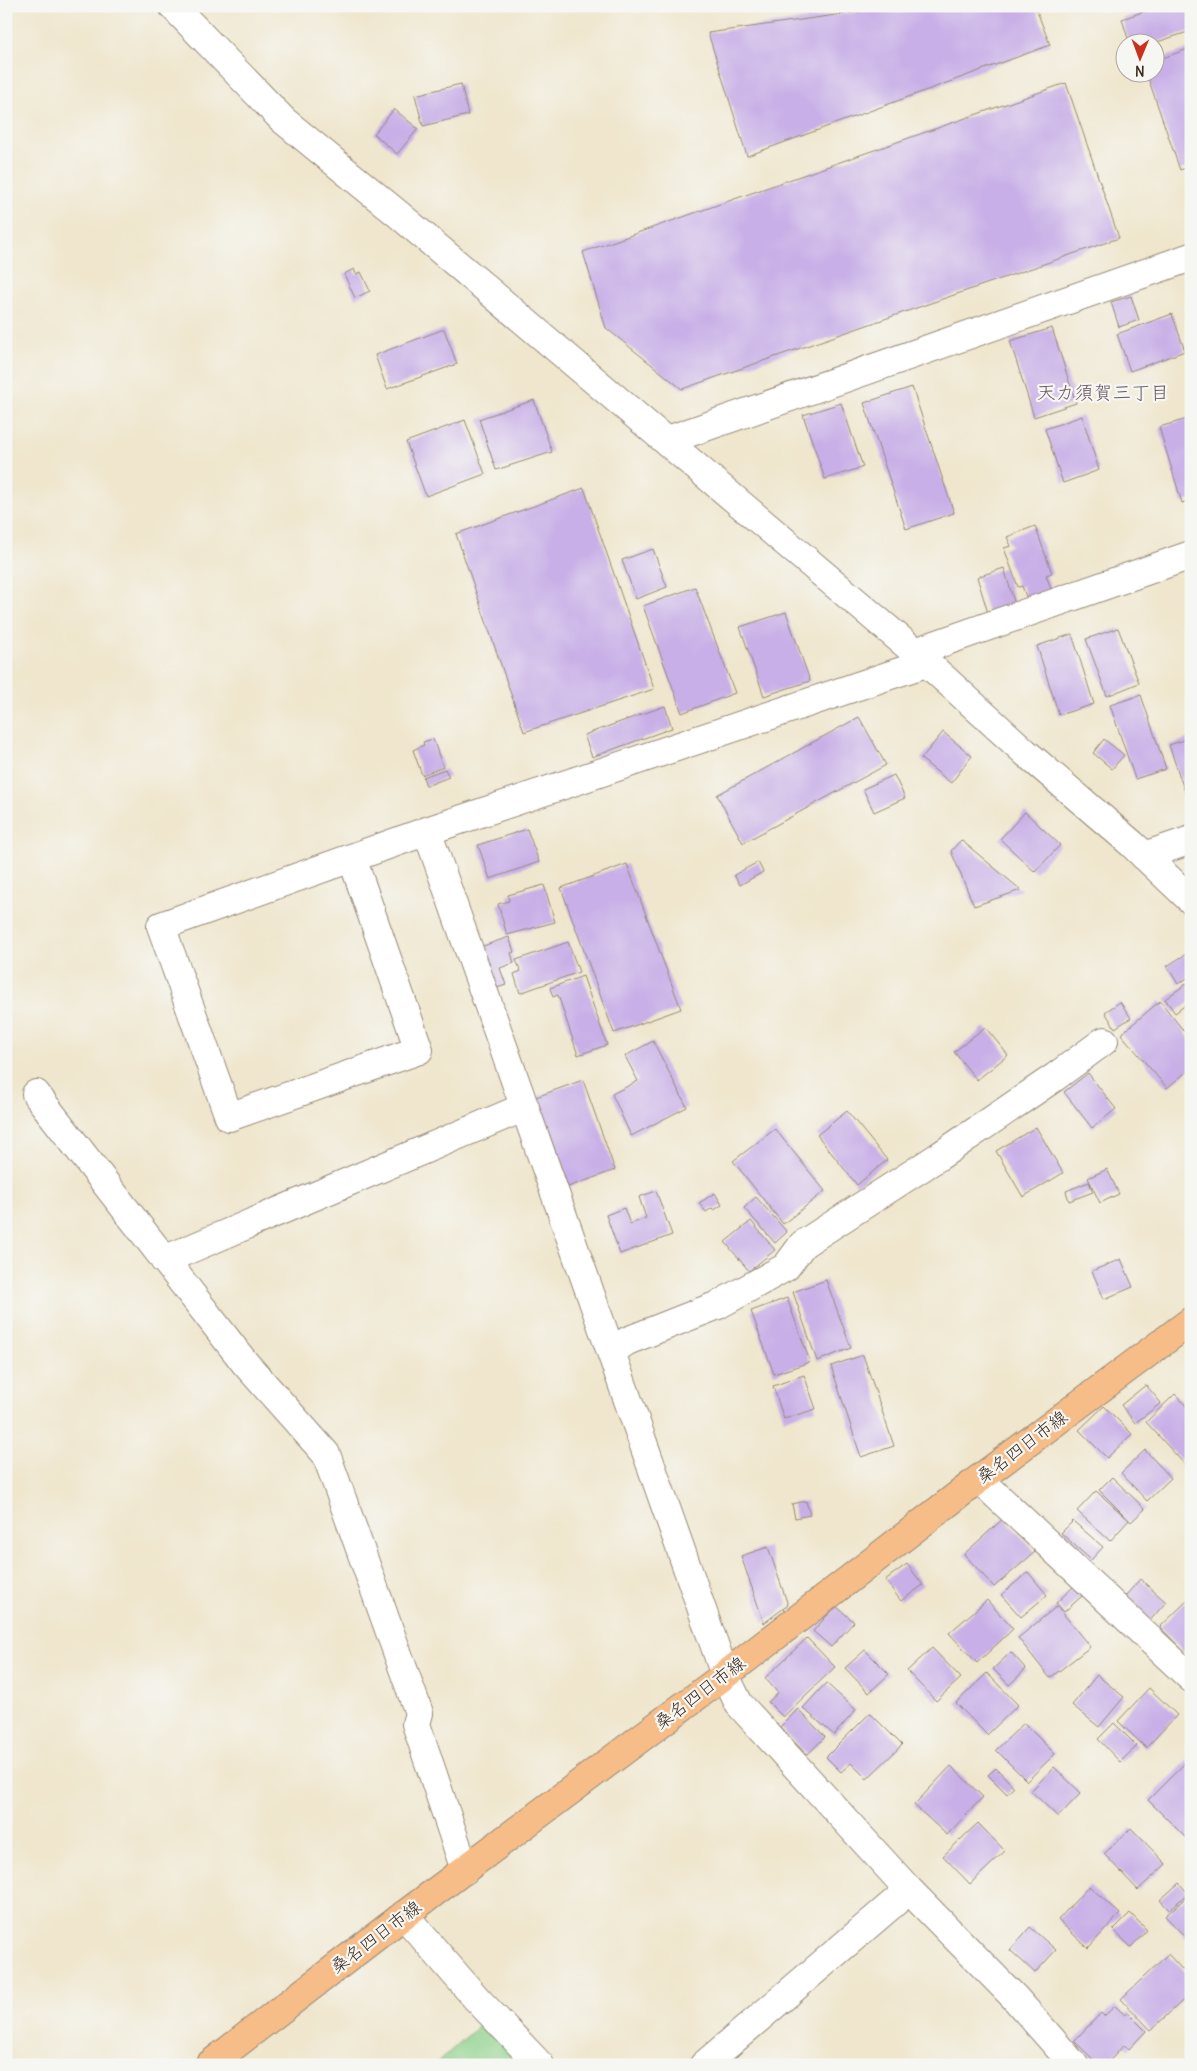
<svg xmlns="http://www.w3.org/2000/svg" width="1197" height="2071" font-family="Delius,'Klee One',sans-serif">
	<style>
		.green { fill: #8acf88; stroke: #627c53 }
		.building { fill: #c8afe7 }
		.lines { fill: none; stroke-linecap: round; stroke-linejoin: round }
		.minor-casing { stroke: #958876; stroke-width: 30 }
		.major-casing { stroke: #958876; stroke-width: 30 }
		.minor { stroke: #fff; stroke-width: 28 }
		.major { stroke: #f7bd88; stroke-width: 28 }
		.labels { text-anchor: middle; stroke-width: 4.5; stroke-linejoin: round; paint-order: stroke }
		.street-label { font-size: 18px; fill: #3b2a1e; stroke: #f6f6f2 }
		.neighbourhood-label { font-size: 19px; fill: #6c5964; stroke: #f6f6f2 }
	</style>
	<rect width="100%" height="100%" fill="#f6f6f2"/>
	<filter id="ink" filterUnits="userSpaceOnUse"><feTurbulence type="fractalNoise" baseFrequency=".02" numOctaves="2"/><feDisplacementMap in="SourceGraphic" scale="10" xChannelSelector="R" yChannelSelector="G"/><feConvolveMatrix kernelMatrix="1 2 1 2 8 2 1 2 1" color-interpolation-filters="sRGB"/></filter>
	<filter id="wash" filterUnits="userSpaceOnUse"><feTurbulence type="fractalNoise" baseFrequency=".0096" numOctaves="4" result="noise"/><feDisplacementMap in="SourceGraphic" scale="20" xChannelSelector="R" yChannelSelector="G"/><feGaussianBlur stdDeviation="1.12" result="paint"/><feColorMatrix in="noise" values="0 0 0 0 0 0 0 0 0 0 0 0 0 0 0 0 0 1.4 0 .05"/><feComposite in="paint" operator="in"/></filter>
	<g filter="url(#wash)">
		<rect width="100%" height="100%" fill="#efe6cd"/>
		<path class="green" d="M486,2019L527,2065H435Z"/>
		<g id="blocks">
			<path class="building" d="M900,6H1035L1050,45L747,156L708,33Z
				M1160,6H1188L1191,14V31L1154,43L1129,42L1122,19Z
				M1191,48V166L1180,170L1146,72H1154V61Z
				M1066,83L1119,238L682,389L606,328L583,252Z
				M461,84L468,115L423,126L415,95Z
				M394,109L418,129L397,154L374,134Z
				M354,269L356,274L361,272L370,291L355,298L344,274Z
				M1131,296L1139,320L1119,327L1111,302Z
				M1172,314L1185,351L1130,371L1117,334Z
				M1052,328L1076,403L1034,417L1010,341Z
				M444,329L457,364L387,389L375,355Z
				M912,387L954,513L906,529L864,403Z
				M534,400L552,452L496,470L479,419Z
				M841,403L863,467L825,479L803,415Z
				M1082,416L1099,470L1063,483L1045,429Z
				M1191,418V500L1182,503L1159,427Z
				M465,420L485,474L426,496L406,442Z
				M584,488L654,689L524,732L456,534Z
				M1035,526L1052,573L1046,575L1053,594L1029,604L1022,586L1018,587L1004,548L1011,546L1007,537Z
				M653,549L667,587L636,599L622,560Z
				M1004,568L1016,608L989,616L977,577Z
				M695,587L735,693L682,713L643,606Z
				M786,612L810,681L764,696L740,627Z
				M1118,628L1139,683L1107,696L1086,639Z
				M1072,634L1094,704L1059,715L1037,646Z
				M1191,644V663H1190L1185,646Z
				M1141,695L1166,769L1135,779L1110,705Z
				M665,706L672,728L592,757L584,735Z
				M859,717L886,765L743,843L717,795Z
				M943,732L972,756L951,783L921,759Z
				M1191,738V807H1190L1169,745Z
				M433,739L443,767L422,775L413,750L424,745L423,742Z
				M1104,739L1124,755L1112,769L1093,753Z
				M445,769L449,777L426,786L423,777Z
				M894,775L905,798L874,812L863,789Z
				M1025,812L1060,845L1035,872L1000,839Z
				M527,829L539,862L490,879L478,845Z
				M961,840L1021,890L974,906L951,851Z
				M758,862L763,872L740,885L734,875Z
				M627,864L681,1009L614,1033L561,888Z
				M544,885L555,922L507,935L498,904L509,901L508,895Z
				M509,937L514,952L511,953L514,963L500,968L506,985L494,989L480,947Z
				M568,942L579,972L520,993L514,974L521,971L516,960Z
				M1191,951V976L1178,984L1167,966Z
				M583,976L607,1045L578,1055L558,995L553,997L550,988Z
				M1189,982L1191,984V1001L1175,1013L1165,999Z
				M1160,1001L1191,1040V1068L1167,1088L1121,1034Z
				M1120,1002L1131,1018L1115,1028L1105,1012Z
				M985,1027L1008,1055L977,1080L954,1052Z
				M653,1041L687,1107L631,1136L612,1094L638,1081L625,1056Z
				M1088,1073L1116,1109L1092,1128L1064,1092Z
				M583,1080L615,1170L568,1187L536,1097Z
				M847,1111L887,1160L857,1185L817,1135Z
				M1036,1127L1063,1173L1023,1197L996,1151Z
				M775,1129L825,1191L783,1224L733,1161Z
				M1107,1169L1119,1194L1100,1203L1088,1178Z
				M1089,1182L1093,1192L1069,1201L1066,1191Z
				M656,1191L672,1235L620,1254L606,1215L624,1208L630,1224L646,1218L639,1197Z
				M715,1193L722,1205L714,1210L712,1208L706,1212L699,1203Z
				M756,1197L787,1232L775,1243L744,1208Z
				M751,1221L775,1250L749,1271L725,1242Z
				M1121,1259L1133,1287L1104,1299L1092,1271Z
				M826,1280L851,1348L817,1361L793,1292Z
				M787,1298L810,1362L774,1374L751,1311Z
				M863,1355L894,1446L861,1457L831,1366Z
				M804,1375L816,1409L784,1419L773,1386Z
				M1146,1385L1161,1403L1135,1423L1121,1405Z
				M1175,1394L1191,1411V1466L1188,1468L1146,1422Z
				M1104,1406L1132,1434L1107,1458L1079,1430Z
				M1145,1450L1171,1478L1147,1501L1121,1473Z
				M1112,1477L1145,1509L1131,1522L1099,1490Z
				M1096,1491L1129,1520L1110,1541L1077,1511Z
				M806,1501L810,1515L795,1518L792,1504Z
				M1004,1518L1035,1552L994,1587L964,1554Z
				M1073,1521L1103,1547L1091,1560L1061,1533Z
				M768,1547L788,1605L764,1623L741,1556Z
				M907,1564L923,1585L901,1601L885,1580Z
				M1028,1572L1047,1595L1021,1617L1001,1595Z
				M1140,1579L1166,1602L1147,1624L1121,1601Z
				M1073,1587L1082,1596L1064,1612L1056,1603Z
				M1191,1597V1659L1160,1627Z
				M987,1600L1013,1629L977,1663L949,1633Z
				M836,1606L854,1622L831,1647L813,1631Z
				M1057,1606L1090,1647L1050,1678L1018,1638Z
				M807,1638L835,1667L783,1717L768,1702L778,1693L765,1678Z
				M932,1648L961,1678L936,1701L907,1671Z
				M865,1650L889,1674L869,1693L845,1668Z
				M1011,1652L1026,1669L1009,1685L993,1669Z
				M987,1673L1018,1705L987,1735L956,1703Z
				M1097,1675L1124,1697L1099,1727L1072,1705Z
				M826,1683L856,1710L834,1735L803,1708Z
				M1149,1688L1177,1715L1146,1748L1118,1721Z
				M798,1709L825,1737L807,1755L780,1727Z
				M870,1713L902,1745L867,1779L851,1763L841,1772L826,1757Z
				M1024,1723L1055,1754L1027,1781L996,1750Z
				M1114,1723L1137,1746L1120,1762L1098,1739Z
				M1191,1757V1839L1189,1841L1148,1800Z
				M951,1766L983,1797L947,1835L914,1805Z
				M1054,1767L1081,1793L1058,1817L1031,1791Z
				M996,1768L1014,1787L1007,1794L988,1775Z
				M978,1823L1005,1851L970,1884L943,1856Z
				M1131,1828L1166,1864L1138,1890L1104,1854Z
				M1179,1883L1188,1893L1169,1910L1160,1900Z
				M1089,1886L1120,1914L1088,1948L1058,1920Z
				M1191,1893V1943L1165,1916Z
				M1130,1913L1147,1930L1131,1947L1113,1930Z
				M1030,1927L1056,1950L1035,1973L1010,1950Z
				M1168,1954L1191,1979V1993L1151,2030L1121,1999Z
				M1115,2006L1125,2015L1128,2013L1146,2031L1129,2049L1124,2045L1106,2065H1099L1074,2041L1101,2013L1104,2016Z"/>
		</g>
	</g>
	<g filter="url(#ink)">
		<use href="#blocks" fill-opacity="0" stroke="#958876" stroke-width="1"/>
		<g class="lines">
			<g class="minor-casing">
				<path id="minor" d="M173,6L283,120L398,214L915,652L1026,753L1132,844L1191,900
					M668,440L1191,257
					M915,652L1191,555
					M427,831L725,1675L739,1704L909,1890L1015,1998L1074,2065
					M1144,856L1191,840
					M352,858L419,1050L229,1117L161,926L427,831L926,663
					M36,1094L245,1363L326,1454L419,1713L416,1724L465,1870
					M164,1260L525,1107
					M611,1352L627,1341L718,1305L786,1267L803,1244L938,1157L1055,1077L1104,1041
					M979,1479L1191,1678
					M404,1915L476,1998L540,2065
					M704,2065L909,1890"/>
			</g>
			<g class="major-casing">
				<path id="major" d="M209,2065L404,1915L725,1675L979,1479L1191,1321"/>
			</g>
			<use href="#minor" class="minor"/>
			<use href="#major" class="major"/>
		</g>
	</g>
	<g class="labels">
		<g class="street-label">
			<text transform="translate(1022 1447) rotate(-37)" y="6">桑名四日市線</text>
			<text transform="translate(700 1693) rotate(-37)" y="6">桑名四日市線</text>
			<text transform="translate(376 1937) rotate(-37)" y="6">桑名四日市線</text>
		</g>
		<g class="neighbourhood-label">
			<text x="1103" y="399">天カ須賀三丁目</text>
		</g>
	</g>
	<rect width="1197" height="2071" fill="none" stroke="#f6f6f2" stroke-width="25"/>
	<g transform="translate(1140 58) rotate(181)"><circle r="24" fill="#f6f6f2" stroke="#aba49d"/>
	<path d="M0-4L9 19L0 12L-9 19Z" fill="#c8321e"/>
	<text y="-8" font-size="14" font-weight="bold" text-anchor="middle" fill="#3b2a1e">N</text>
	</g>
</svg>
